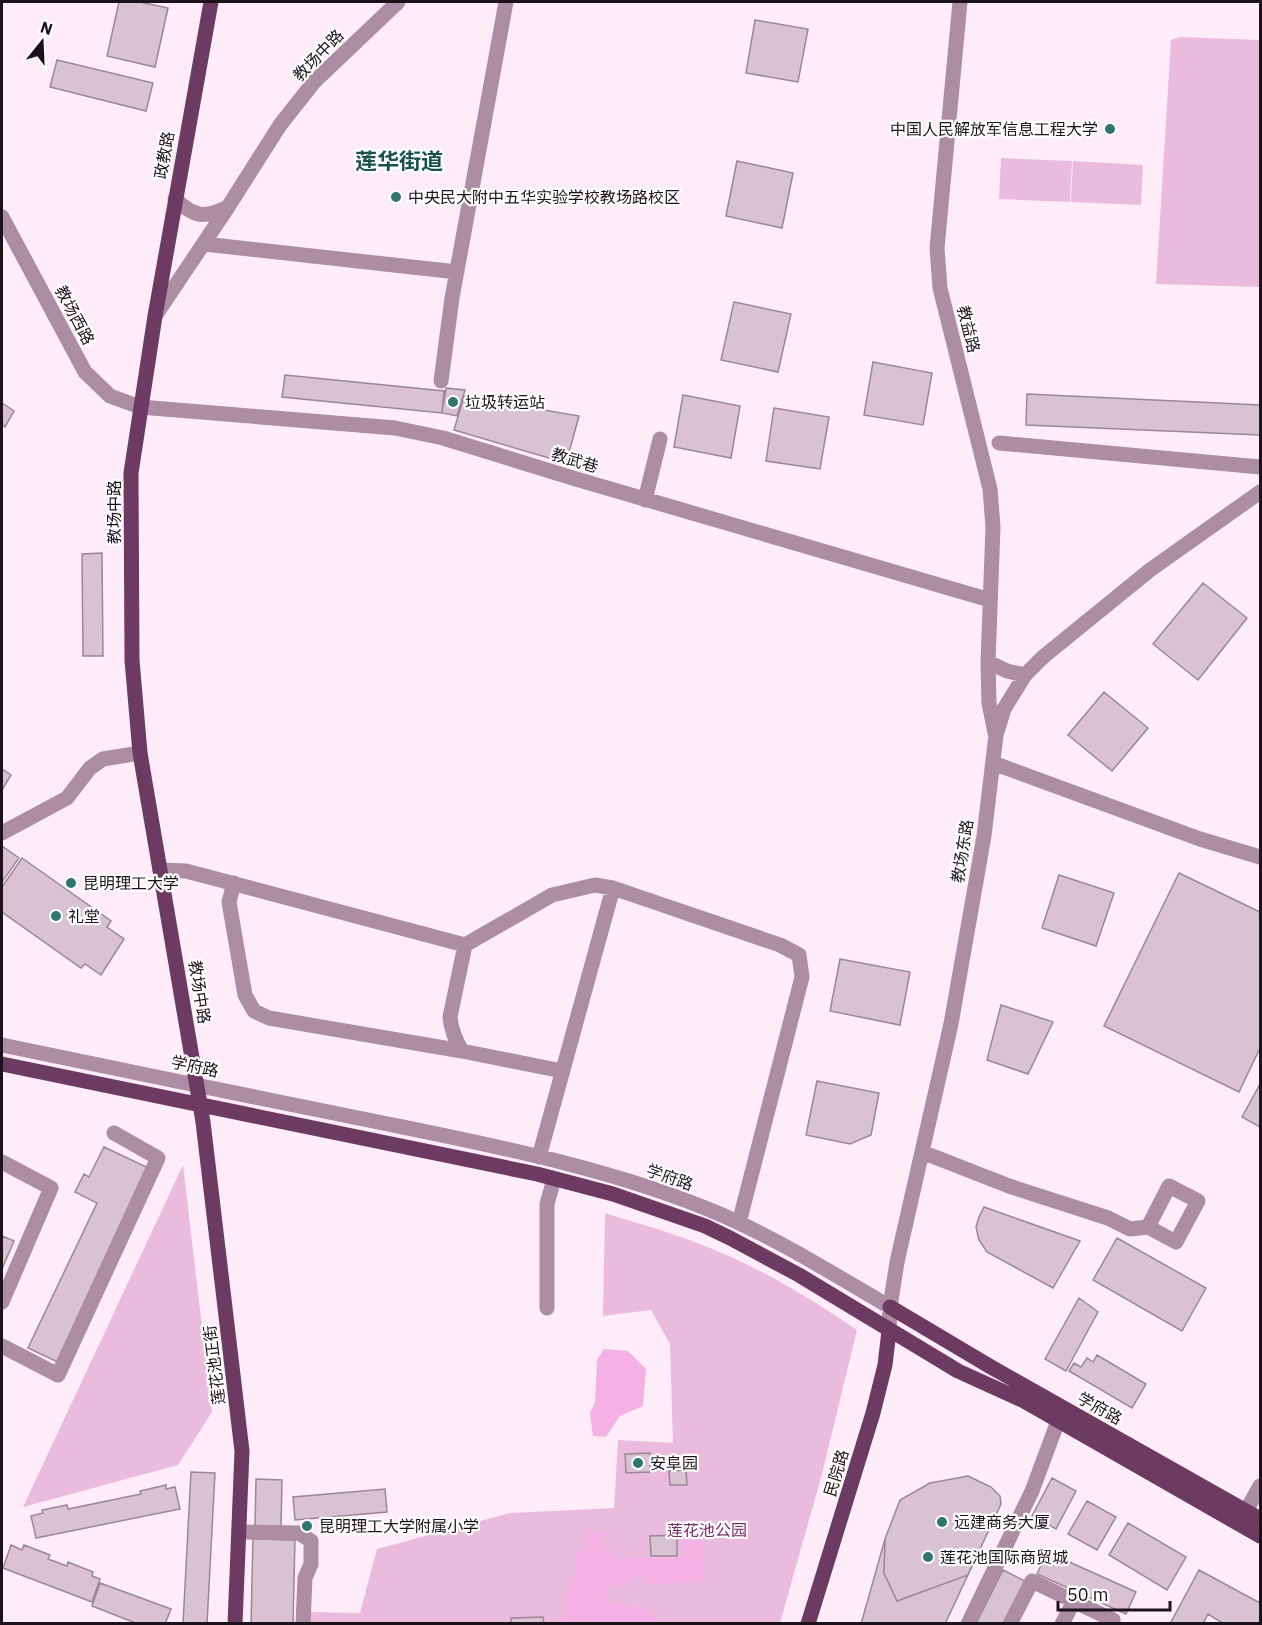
<svg xmlns="http://www.w3.org/2000/svg" width="1262" height="1625" font-family="'IBM Plex Sans','Noto Sans SC',sans-serif">
	<style>
		.green { fill: #eabbdd }
		.water { fill: #f6b1e4 }
		.building { fill: #d9c2d2; stroke: #9c8796; stroke-width: 1.5 }
		.lines { fill: none; stroke-linecap: round; stroke-linejoin: round }
		.minor { stroke: #ac8da3; stroke-width: 15 }
		.major { stroke: #6d3b61; stroke-width: 15 }
		.poi-dot { fill: #2e766e; stroke: #fff; stroke-width: 2 }
		.labels { text-anchor: middle; stroke-width: 4.5; stroke-linejoin: round; paint-order: stroke }
		.street-label { font-size: 16px; fill: #1b1319; stroke: #fff }
		.poi-label { font-size: 16px; fill: #1b1319; stroke: #fff; text-anchor: start }
		.park-label { font-size: 16px; fill: #792a6a; stroke: #fff }
		.district-label { font-size: 22px; font-weight: bold; fill: #17524d; stroke: #fff }
	</style>
	<rect width="100%" height="100%" fill="#ffecf9"/>
	<path class="green" d="M1180,37L1260,40V287L1156,284L1171,40Z
		M1001,158L1072,161L1070,202L999,199Z
		M1073,161L1143,165L1141,205L1071,202Z
		M183,1165L212,1412L178,1465L23,1507Z
		M605,1213C636,1223 667,1231 697,1243C754,1264 807,1296 857,1330L822,1474L780,1623L309,1624L308,1612L360,1613L377,1549L510,1513L614,1508L618,1440L673,1443L670,1344L651,1310L603,1316Z"/>
	<path class="water" d="M604,1349L628,1351L646,1369L643,1406L620,1416L606,1437L593,1436L590,1413L595,1402L597,1360Z
		M588,1531H605L604,1548L611,1550L613,1558H683V1540L702,1539L703,1582L647,1584L644,1578H632L627,1585L607,1586L606,1601L645,1609L664,1623H562L566,1598L577,1572L576,1550L587,1548Z"/>
	<path class="building" d="M119,2H140L168,8L155,67L107,56Z
		M755,20L808,29L798,82L746,73Z
		M57,60L153,83L146,111L50,87Z
		M737,161L793,173L782,228L726,216Z
		M734,302L791,314L778,372L721,360Z
		M873,362L932,373L923,425L864,415Z
		M285,375L444,391L442,413L282,397Z
		M446,388L465,390L457,416L442,413Z
		M1027,394L1260,405V435L1026,425Z
		M683,395L740,406L731,458L674,447Z
		M464,396L579,416L566,463L454,430Z
		M2,403L14,411L5,427L2,424Z
		M774,408L829,417L820,469L766,461Z
		M102,553L103,656H83L82,554Z
		M1203,583L1247,618L1198,680L1153,644Z
		M1104,692L1148,728L1112,771L1068,735Z
		M2,769L11,775L2,790Z
		M2,846L19,858L2,882Z
		M22,858L111,921L107,927L124,939L101,975L85,964L81,968L2,912V887Z
		M1179,873L1260,912V1048L1239,1092L1104,1026Z
		M1059,875L1114,893L1096,946L1042,928Z
		M840,959L910,972L900,1025L830,1011Z
		M1001,1005L1053,1022L1028,1074L987,1060Z
		M817,1081L879,1093L871,1135L850,1144L806,1135Z
		M1260,1084V1127L1242,1117Z
		M104,1147L157,1172L64,1365L28,1348L97,1203L75,1192L84,1174L89,1177Z
		M984,1207L1080,1241L1053,1288L987,1252L979,1240L976,1227L979,1217Z
		M2,1236L14,1241L2,1269Z
		M1117,1238L1206,1288L1182,1331L1093,1280Z
		M1079,1298L1098,1312L1066,1371L1045,1359Z
		M1097,1355L1146,1384L1132,1408L1069,1371L1074,1363L1081,1367L1087,1358L1093,1362Z
		M650,1453V1472L626,1473L625,1454Z
		M686,1470L687,1485H670L669,1471Z
		M191,1472L215,1473L207,1624H183Z
		M968,1476L991,1487L1000,1496L1001,1504L945,1624H861L885,1539L900,1500L930,1483Z
		M968,1476L991,1487L1000,1496L1001,1504L968,1575L897,1601L884,1573L885,1539L900,1500L930,1483Z
		M1052,1478L1076,1491L1056,1529L1032,1516Z
		M256,1479L282,1480L281,1528L255,1527Z
		M166,1485V1489L175,1487L180,1509L36,1538L31,1516L43,1513L42,1510L67,1505L68,1509L141,1494L140,1491Z
		M385,1489L387,1512L295,1520L293,1497Z
		M1087,1501L1116,1517L1097,1550L1068,1534Z
		M1128,1523L1186,1557L1167,1590L1109,1555Z
		M677,1535V1556H651L650,1536Z
		M253,1539L295,1540L293,1624H251Z
		M11,1545L22,1550L24,1545L50,1555L48,1559L67,1566L68,1562L93,1572L92,1576L100,1579L92,1602L3,1568Z
		M1047,1552L1136,1592L1126,1614L1037,1574Z
		M1003,1570L1025,1581L1004,1624H976Z
		M1199,1570L1260,1603V1624H1224L1208,1614L1203,1624H1170Z
		M100,1583L171,1609L165,1624H138L92,1606Z
		M543,1617L544,1624H511V1618Z"/>
	<g class="lines">
		<path class="minor" d="M960,2L937,248L940,288L990,489L993,527L988,662
			M175,199C194,217 204,219 228,207
			M2,217L85,372L110,396L140,407L395,428L443,438L576,479L990,600
			M204,244L457,272
			M155,316L228,207L280,125L314,82L398,2
			M441,381L452,298L506,2
			M999,443L1260,467
			M645,500L660,439
			M995,733L989,703L988,662L1007,671L1025,675
			M993,763L1200,839L1260,857
			M2,833L67,798L90,768L103,759L140,753
			M160,870L186,871L465,945L552,895L595,885L613,888L780,945L799,955L802,977L739,1223
			M234,883L229,902L245,995L254,1011L269,1018L462,1051L562,1071
			M2,1045C127,1071 253,1097 378,1122C491,1145 616,1169 722,1215C781,1241 835,1275 890,1307
			M462,1051C455,1039 451,1030 450,1017L465,945
			M922,1152L1009,1186L1108,1218L1130,1229L1148,1227
			M539,1157L613,888
			M2,1162L51,1188L2,1302
			M1169,1186L1198,1201L1176,1242L1148,1227Z
			M547,1308V1204L554,1179
			M889,1331L890,1307L897,1262L951,1024L984,836L996,735L1004,709L1025,675L1043,657L1150,570L1260,492
			M2,1346L58,1375L158,1158L114,1133
			M1246,1511L1260,1486
			M239,1532L299,1533L311,1541V1564L305,1578L303,1624
			M968,1624L1032,1491L1058,1421
			M1010,1624L1032,1581L1113,1620L1112,1624
			M1062,1624L1074,1601"/>
		<path class="major" d="M211,2L155,316L131,473L132,660L140,753L203,1122L242,1451L235,1624
			M2,1064L537,1174L613,1194L705,1226L730,1238L799,1275L958,1371L1024,1401L1260,1536
			M890,1307L991,1367L1260,1519
			M808,1624L873,1413L885,1365L889,1331"/>
	</g>
	<g class="poi-dot">
		<circle cx="1110" cy="129" r="6"/>
		<circle cx="396" cy="197" r="6"/>
		<circle cx="453" cy="402" r="6"/>
		<circle cx="71" cy="883" r="6"/>
		<circle cx="56" cy="916" r="6"/>
		<circle cx="638" cy="1463" r="6"/>
		<circle cx="942" cy="1522" r="6"/>
		<circle cx="307" cy="1526" r="6"/>
		<circle cx="928" cy="1557" r="6"/>
	</g>
	<g class="labels">
		<g class="street-label">
			<text transform="translate(318 55) rotate(-46)" y="6">教场中路</text>
			<text transform="translate(164 155) rotate(-80)" y="6">政教路</text>
			<text transform="translate(75 315) rotate(62)" y="6">教场西路</text>
			<text transform="translate(969 329) rotate(76)" y="6">教益路</text>
			<text transform="translate(575 460) rotate(17)" y="6">教武巷</text>
			<text transform="translate(114 512) rotate(-90)" y="6">教场中路</text>
			<text transform="translate(962 851) rotate(-81)" y="6">教场东路</text>
			<text transform="translate(200 992) rotate(81)" y="6">教场中路</text>
			<text transform="translate(195 1066) rotate(12)" y="6">学府路</text>
			<text transform="translate(670 1177) rotate(19)" y="6">学府路</text>
			<text transform="translate(214 1365) rotate(-97)" y="6">莲花池正街</text>
			<text transform="translate(1100 1408) rotate(29)" y="6">学府路</text>
			<text transform="translate(836 1473) rotate(-73)" y="6">民院路</text>
		</g>
		<g class="poi-label">
			<text x="1098" y="135" text-anchor="end">中国人民解放军信息工程大学</text>
			<text x="408" y="203">中央民大附中五华实验学校教场路校区</text>
			<text x="465" y="408">垃圾转运站</text>
			<text x="83" y="889">昆明理工大学</text>
			<text x="68" y="922">礼堂</text>
			<text x="650" y="1469">安阜园</text>
			<text x="954" y="1528">远建商务大厦</text>
			<text x="319" y="1532">昆明理工大学附属小学</text>
			<text x="940" y="1563">莲花池国际商贸城</text>
		</g>
		<g class="park-label">
			<text x="707" y="1536">莲花池公园</text>
		</g>
		<g class="district-label">
			<text x="399" y="169">莲华街道</text>
		</g>
	</g>
	<rect width="1262" height="1625" fill="none" stroke="#1b1319" stroke-width="6"/>
	<g transform="translate(42 42) rotate(18)" stroke="#ffffff" stroke-width="4.5" paint-order="stroke">
	<path d="M0-4.5L10 22L0 15L-10 22Z" fill="#1b1319"/>
	<text y="-9" font-size="16" font-weight="bold" text-anchor="middle" fill="#1b1319">N</text>
	</g>
	<path d="M1058 1601v9h112v-9" fill="none" stroke="#1b1319" stroke-width="3"/>
	<text x="1067" y="1601" font-size="18" fill="#1b1319" stroke="#ffffff" stroke-width="4.5" paint-order="stroke">50 m</text>
</svg>
